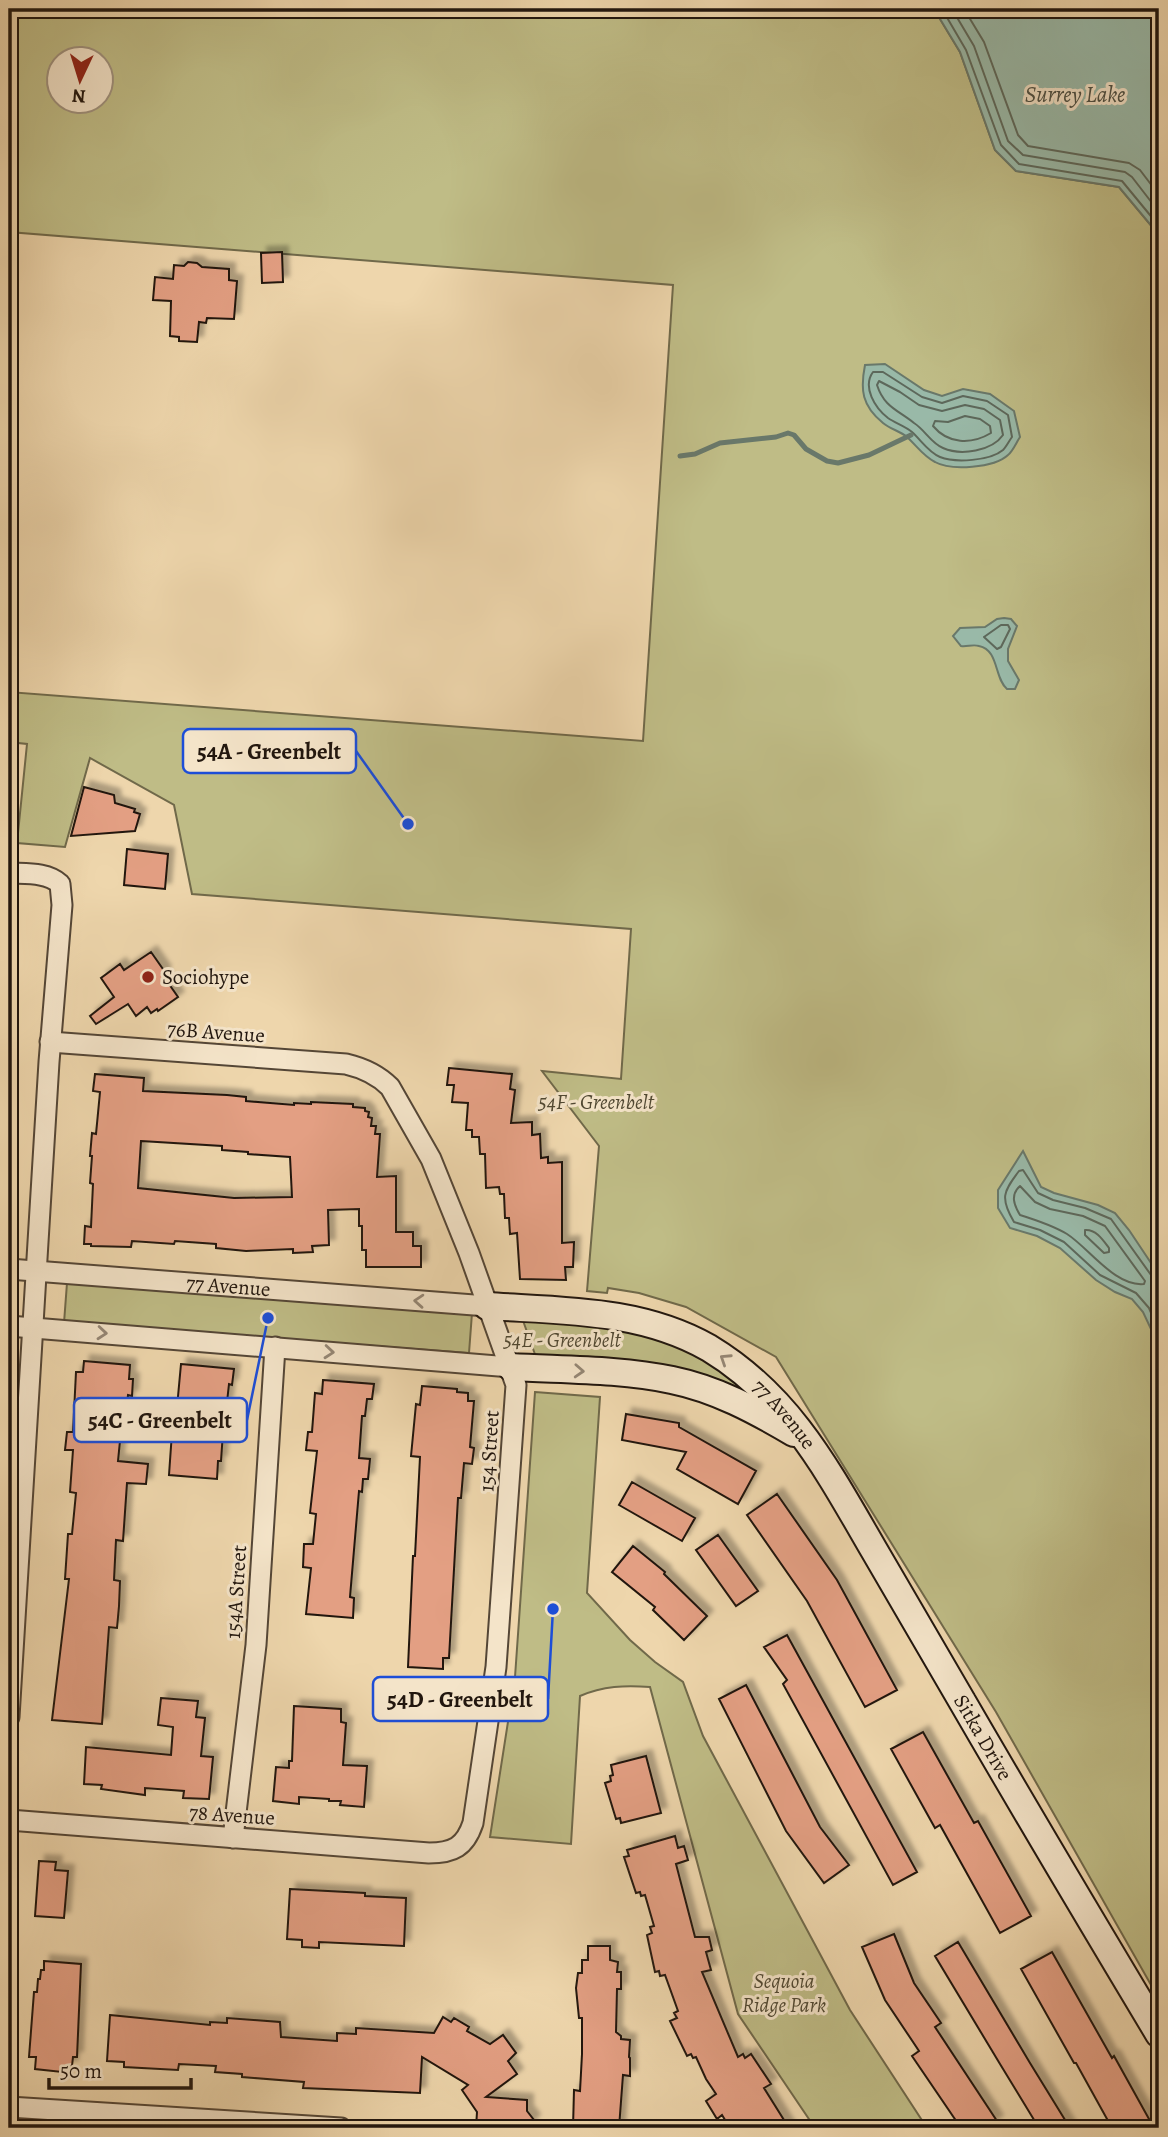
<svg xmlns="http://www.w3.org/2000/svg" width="1168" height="2137" font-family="Alegreya,serif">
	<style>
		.green { fill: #bfbc86; stroke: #70694a; stroke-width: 2; fill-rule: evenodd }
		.water { fill: #99b9a8; stroke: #69786a; stroke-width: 2 }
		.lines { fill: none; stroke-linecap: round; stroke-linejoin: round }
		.shore { stroke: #5d685b; stroke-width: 2 }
		.stream { stroke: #69786a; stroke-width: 5 }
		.building { fill: #e39f83; stroke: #21160e; stroke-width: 2; fill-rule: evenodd; filter: url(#shadow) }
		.street-casing { stroke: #544636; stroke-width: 23 }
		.secondary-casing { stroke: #21160e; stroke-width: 30 }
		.street { stroke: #f4e4c9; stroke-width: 19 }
		.secondary { stroke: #f4e4c9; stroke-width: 26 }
		.oneway { stroke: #958775 }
		.poi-dot { fill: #8f2418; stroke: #f4e4c9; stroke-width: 2.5 }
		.labels { text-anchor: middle; stroke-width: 6; stroke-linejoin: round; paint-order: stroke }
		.poi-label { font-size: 21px; fill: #21160e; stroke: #f4e4c9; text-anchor: start }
		.street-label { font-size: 21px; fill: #21160e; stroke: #f4e4c9 }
		.park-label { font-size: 21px; font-style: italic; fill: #504832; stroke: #f4e4c9 }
		.water-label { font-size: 23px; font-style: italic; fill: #4b4f44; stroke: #f4e4c9 }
		.leader { fill: none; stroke: #1d4ed8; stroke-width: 2.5 }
		.callout-dot { fill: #1d4ed8; stroke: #f4e4c9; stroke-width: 2.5 }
		.callout { fill: #f4e4c9; stroke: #1d4ed8; stroke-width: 2.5 }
		.callout-label { font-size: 23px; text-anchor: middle; font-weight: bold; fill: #21160e }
	</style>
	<defs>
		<filter id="shadow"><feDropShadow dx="6" dy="-6" stdDeviation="2" flood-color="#0004"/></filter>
	</defs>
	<rect width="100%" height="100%" fill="#eed6ac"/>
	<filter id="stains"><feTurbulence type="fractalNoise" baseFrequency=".00286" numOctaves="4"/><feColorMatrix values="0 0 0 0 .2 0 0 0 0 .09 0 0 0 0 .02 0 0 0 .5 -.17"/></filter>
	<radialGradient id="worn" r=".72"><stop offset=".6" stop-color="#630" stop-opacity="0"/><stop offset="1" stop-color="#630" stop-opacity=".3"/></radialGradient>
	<path class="green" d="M9,9H934L960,52L995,150L1016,171L1119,187L1159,235V1999L996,1712L776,1357L686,1307L639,1293L608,1288L607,1293L587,1291L599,1146L542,1071L621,1079L631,929L192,894L174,805L90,758L65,847L17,843L27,744L9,742V692L643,741L673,285L9,232ZM60,60H102V102H60Z
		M67,1283L472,1313L469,1353L64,1323Z
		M521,1315L616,1323L680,1342L773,1406L537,1360Z
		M535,1392L600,1397L587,1593L630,1640L655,1662L683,1682L703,1736L850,2010L927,2128H815L738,2014L650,1687C625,1685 603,1686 580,1696L571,1844L490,1837L515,1677Z"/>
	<path class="water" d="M934,9H1159V235L1119,187L1016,171L995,150L960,52Z
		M885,364L924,390L942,396L963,389L990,394L1014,411L1020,437C1016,443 1013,451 1008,455C994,468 951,471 935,462C923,456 916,445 907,437C900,431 890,429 883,423C862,406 860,390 865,365Z
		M1004,618L1011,619L1017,626L1008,649V661L1019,680L1015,689H1007C994,678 999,650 979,646C973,644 967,647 961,646L953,636L960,628L985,627L997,619Z
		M1023,1151L1041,1187L1054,1193L1098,1205L1115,1213L1129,1230L1159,1275V1346L1143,1312L1132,1299L1115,1292L1096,1280L1060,1248L1037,1236L1010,1228L998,1208V1190Z"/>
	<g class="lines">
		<path class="shore" d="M942,9L966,50L1001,145L1019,164L1122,181L1159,226
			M952,9L974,46L1008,141L1023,155L1125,172L1132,177L1159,212
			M964,9L984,42L1018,135L1028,146L1129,163L1140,170L1159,195
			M883,372L922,397L942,403L963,396L987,401L1008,415L1012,437C1009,441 1006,447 1003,450C990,461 955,463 940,457C928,452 921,440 912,432C905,426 895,423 888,418C875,408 862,387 873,372Z
			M879,381L900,392L919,405L942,411L965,405L984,409L1000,420L1003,435C992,451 961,456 943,448C931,443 925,430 914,423C898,410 884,407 877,385Z
			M965,416L980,419L990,426L991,433C971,445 948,444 933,426L935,421L948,422Z
			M1001,625H1008L1010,629L1001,647L997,649L984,637Z
			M1020,1186L1035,1202L1050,1209L1083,1216L1105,1226L1145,1281L1144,1284C1115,1287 1089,1248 1067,1234C1052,1225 1036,1220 1020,1215C1014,1205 1010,1195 1020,1186Z
			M1085,1230C1096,1229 1103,1240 1109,1248V1252L1104,1253L1085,1235Z
			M1159,1277L1151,1275L1111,1219L1085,1208L1053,1200L1038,1193L1023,1170L1019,1171C1003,1192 1000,1198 1014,1222L1040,1230L1064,1242L1100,1275L1136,1293L1149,1308L1159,1332"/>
		<path class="stream" d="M680,456L695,454L720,443L776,437L788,433L794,435L806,449L827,461L838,463L869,455L911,435"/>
	</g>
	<path class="building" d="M282,252L283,282L262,283L261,253Z
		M188,262L197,263L202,267L229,269V280L237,281L234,319L207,318L206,323L199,322L197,342L179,341V337L170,336L171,301L153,300L155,277L173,279L174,265L184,266Z
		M84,787L114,795L115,803L135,809L134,812L140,814L135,831L71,836Z
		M127,849L168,854L165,889L124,885Z
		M151,952L165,972L162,974L178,997L158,1011L157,1009L151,1013L147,1007L136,1016L128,1004L96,1024L90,1016L114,997L101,978L120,964L124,970Z
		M449,1068L512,1074L510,1089L515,1090L511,1123L532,1122V1135L540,1134L541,1158L548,1157V1163L562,1162V1243L574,1242L573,1267H565L566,1280L520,1279L517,1233L510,1234L509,1218H505L504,1194H500L499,1187L486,1188L485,1154H480L479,1137H472V1130H466L468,1103L452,1102L454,1085H447Z
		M95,1074L144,1078L143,1091L227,1095L246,1097V1101L294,1105V1103L311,1104V1102L353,1104V1107L365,1108V1111L369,1112L368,1117L372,1118L371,1126H376L375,1134H380L377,1177L396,1176V1232H413V1246H421V1267H366V1250H362V1226H359V1209L328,1210L329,1245L312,1246L313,1252L293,1253V1249L246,1251L216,1248V1244L175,1241L174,1244L132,1241L131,1247L91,1246V1244H84L85,1226L91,1227L93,1184L90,1183L92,1156H90L92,1133L96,1134L100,1092L93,1091ZM141,1141L222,1146V1150L248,1152V1154L290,1157L292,1197L234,1198L138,1188Z
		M84,1361L130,1365L129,1379H133L132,1396L128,1395L124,1431H121L118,1461L148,1464L146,1484L127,1483L123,1541L116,1540L114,1580L120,1581L119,1606L117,1628L109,1627L102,1724L52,1720L69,1579H65L68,1534H72L76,1493L70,1492L73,1450H65L67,1432H73L76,1372H83Z
		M181,1364L234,1369L232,1385L229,1384L227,1402H225L221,1461H218L217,1479L169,1475L173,1418H176Z
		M323,1380L374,1384L372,1399H367L365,1416H362L359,1458L370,1459L368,1479H363L362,1492L359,1491L350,1597L354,1598L353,1618L306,1614L311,1568L303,1567L304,1544H313L316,1514L310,1513L317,1451L306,1450L308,1432H312L315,1393L322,1394Z
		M422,1386L457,1389V1392L468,1393V1401H474L470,1447L474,1448L472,1464L464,1463L461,1498H458L449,1658H443V1669L408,1667L413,1556H415L420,1457L411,1456L416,1404L420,1405Z
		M626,1414L679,1423V1427L756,1471L738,1504L677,1469L686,1452L622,1440Z
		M632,1482L695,1518L682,1541L619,1505Z
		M777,1494L837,1580L897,1690L865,1707L807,1601L747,1515Z
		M718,1535L758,1591L736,1606L696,1550Z
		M633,1546L665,1572L664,1574L707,1616L684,1640L653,1610L655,1607L612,1572Z
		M787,1635L917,1872L893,1885L783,1684L787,1680L764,1647Z
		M746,1685L820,1827L849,1865L824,1883L786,1831L719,1699Z
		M161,1698L198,1701L196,1717L205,1718L201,1756L213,1757L209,1799L183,1798L184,1791L145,1788V1795L101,1789L102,1785L84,1784L86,1747L171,1755L173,1727L158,1725Z
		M294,1706L341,1709V1722L346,1723L343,1765L367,1766L364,1807L340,1805L341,1801H329V1799L299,1797V1804L273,1801L276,1767L289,1768V1761H292Z
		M923,1732L974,1823L978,1821L1031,1916L1000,1933L940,1825L935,1828L891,1749Z
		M646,1756L661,1813L621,1823L620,1818L616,1819L605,1783L611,1781L610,1776L613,1775L611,1765Z
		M675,1836L678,1848L684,1846L688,1860L676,1864L695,1937H709L712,1950L706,1952L711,1970L702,1972L738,2057L743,2054L745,2058L751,2054L771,2084L764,2088L789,2128H730L722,2115L717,2119L706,2101L716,2094L706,2079L696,2057L693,2058L691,2054L687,2056L670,2021L677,2018L674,2013L678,2011L665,1975L660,1976L659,1971L655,1972L647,1935L652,1933L650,1927L654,1926L645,1895L641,1896L640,1892L636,1893L624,1857L629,1856L627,1850Z
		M39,1861L56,1862L55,1870L68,1871L64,1918L35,1916Z
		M290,1889L365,1893V1896L406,1898L404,1946L319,1942V1948L302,1947V1940L287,1939Z
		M894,1934L914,1983L941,2023L935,2027L997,2121L987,2128H961L912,2056L919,2051L885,2000L862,1947Z
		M958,1942L1030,2063L1070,2128H1039L1000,2064L935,1956Z
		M588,1946H610V1960L618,1962L617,1972H621V1989H617L616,2032L621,2036V2039L630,2040L629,2057L630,2058V2076L623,2075L619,2128H573L574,2090L580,2091L582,2054V2018H579L576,1988L578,1973H582V1960H588Z
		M1052,1952L1112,2058L1114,2056L1154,2128H1112L1076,2063H1074L1021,1969Z
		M44,1961L81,1964L77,2057H73L72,2066H63L62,2072L35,2069L36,2057H29L34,1992H37L38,1979H40L41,1970H44Z
		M110,2015L210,2025V2022L227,2023V2018L280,2022L281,2037L337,2041V2033L356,2034V2028L434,2033L443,2017L451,2022L454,2018L469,2027L467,2031L490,2044L503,2035L516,2053L508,2061L517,2074L486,2097L527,2100V2111L534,2120L527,2128H476L477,2112L462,2090L468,2085L422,2057L420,2093L303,2088L304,2082L242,2077V2074L215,2072L216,2066L179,2064L178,2070L124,2067V2062L107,2061Z"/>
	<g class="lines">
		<g class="street-casing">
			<g id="street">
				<path d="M9,873C26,874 47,872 60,884L62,905L49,1062L9,1717"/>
				<path id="s1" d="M9,1269L487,1306"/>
				<path d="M9,1326L511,1367"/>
				<path d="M9,1820L429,1853C453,1853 465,1847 473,1823L496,1667L516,1385L469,1253L431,1159L390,1087C377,1074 363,1068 346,1064L50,1042"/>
				<path d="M233,1838L256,1645L275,1347"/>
				<path d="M9,2107L341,2128"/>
			</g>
		</g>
		<g class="secondary-casing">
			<g id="secondary">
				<path id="s2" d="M487,1306C563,1311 641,1309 709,1348C790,1397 828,1471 874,1550C904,1601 933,1651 962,1701C1027,1813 1093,1924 1159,2034"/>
				<path d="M511,1367C564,1370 620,1369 672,1380C716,1389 755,1410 794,1433"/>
			</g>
		</g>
		<use href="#street" class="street"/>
		<use href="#secondary" class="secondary"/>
	</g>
	<defs><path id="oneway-chevron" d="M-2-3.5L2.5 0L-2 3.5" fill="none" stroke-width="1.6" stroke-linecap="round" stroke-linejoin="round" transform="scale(1.75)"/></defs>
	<g class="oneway">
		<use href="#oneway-chevron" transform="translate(419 1301) rotate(-176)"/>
		<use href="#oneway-chevron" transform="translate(102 1333) rotate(5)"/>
		<use href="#oneway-chevron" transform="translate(329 1352) rotate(5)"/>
		<use href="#oneway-chevron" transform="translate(725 1359) rotate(-147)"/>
		<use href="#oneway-chevron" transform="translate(579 1371) rotate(3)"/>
	</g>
	<circle class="poi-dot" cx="148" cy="977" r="7"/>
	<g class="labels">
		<g class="poi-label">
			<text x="162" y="984">Sociohype</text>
		</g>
		<g class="street-label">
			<text transform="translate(216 1032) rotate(4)" y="7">76B Avenue</text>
			<text dy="7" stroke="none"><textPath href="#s1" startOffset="220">77 Avenue</textPath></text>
			<text dy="7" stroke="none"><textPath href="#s2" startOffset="329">77 Avenue</textPath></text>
			<text transform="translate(489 1451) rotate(-86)" y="7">154 Street</text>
			<text transform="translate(236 1592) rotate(-86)" y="7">154A Street</text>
			<text dy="7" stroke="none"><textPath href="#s2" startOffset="709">Sitka Drive</textPath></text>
			<text transform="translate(232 1815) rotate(4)" y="7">78 Avenue</text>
		</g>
		<g class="park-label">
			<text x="596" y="1109">54F - Greenbelt</text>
			<text x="562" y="1347">54E - Greenbelt</text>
			<text x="784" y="1988">Sequoia<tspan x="784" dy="24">Ridge Park</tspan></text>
		</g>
		<g class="water-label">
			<text x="1075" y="102">Surrey Lake</text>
		</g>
	</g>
	<path class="leader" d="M408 824L356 751M268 1318L247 1420M553 1609L548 1699"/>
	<g class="callout-dot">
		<circle cx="408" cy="824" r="7"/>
		<circle cx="268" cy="1318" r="7"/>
		<circle cx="553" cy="1609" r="7"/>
	</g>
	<g class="callout">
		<rect x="183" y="729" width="173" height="44" rx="7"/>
		<rect x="74" y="1398" width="173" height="44" rx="7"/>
		<rect x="373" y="1677" width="175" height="44" rx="7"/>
	</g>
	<g class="callout-label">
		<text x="269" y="759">54A - Greenbelt</text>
		<text x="160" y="1428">54C - Greenbelt</text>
		<text x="460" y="1707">54D - Greenbelt</text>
	</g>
	<rect width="1168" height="2137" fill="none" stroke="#eed6ac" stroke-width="35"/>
	<rect x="10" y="10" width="1147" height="2116" fill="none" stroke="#21160e" stroke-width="3.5"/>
	<rect x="18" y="18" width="1133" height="2102" fill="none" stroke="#21160e" stroke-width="2"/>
	<g transform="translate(80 80) rotate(184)"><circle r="33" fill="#f4e4c9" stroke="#a0927e" stroke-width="2"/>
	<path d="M0-5L12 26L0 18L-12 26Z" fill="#8f2418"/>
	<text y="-10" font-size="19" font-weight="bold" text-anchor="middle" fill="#21160e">N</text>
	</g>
	<path d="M49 2078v10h142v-10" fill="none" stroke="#21160e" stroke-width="3.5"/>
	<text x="60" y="2078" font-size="21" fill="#21160e" stroke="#f4e4c9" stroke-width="5" paint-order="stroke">50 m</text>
	<rect width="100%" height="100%" filter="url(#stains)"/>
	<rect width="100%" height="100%" fill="url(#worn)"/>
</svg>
